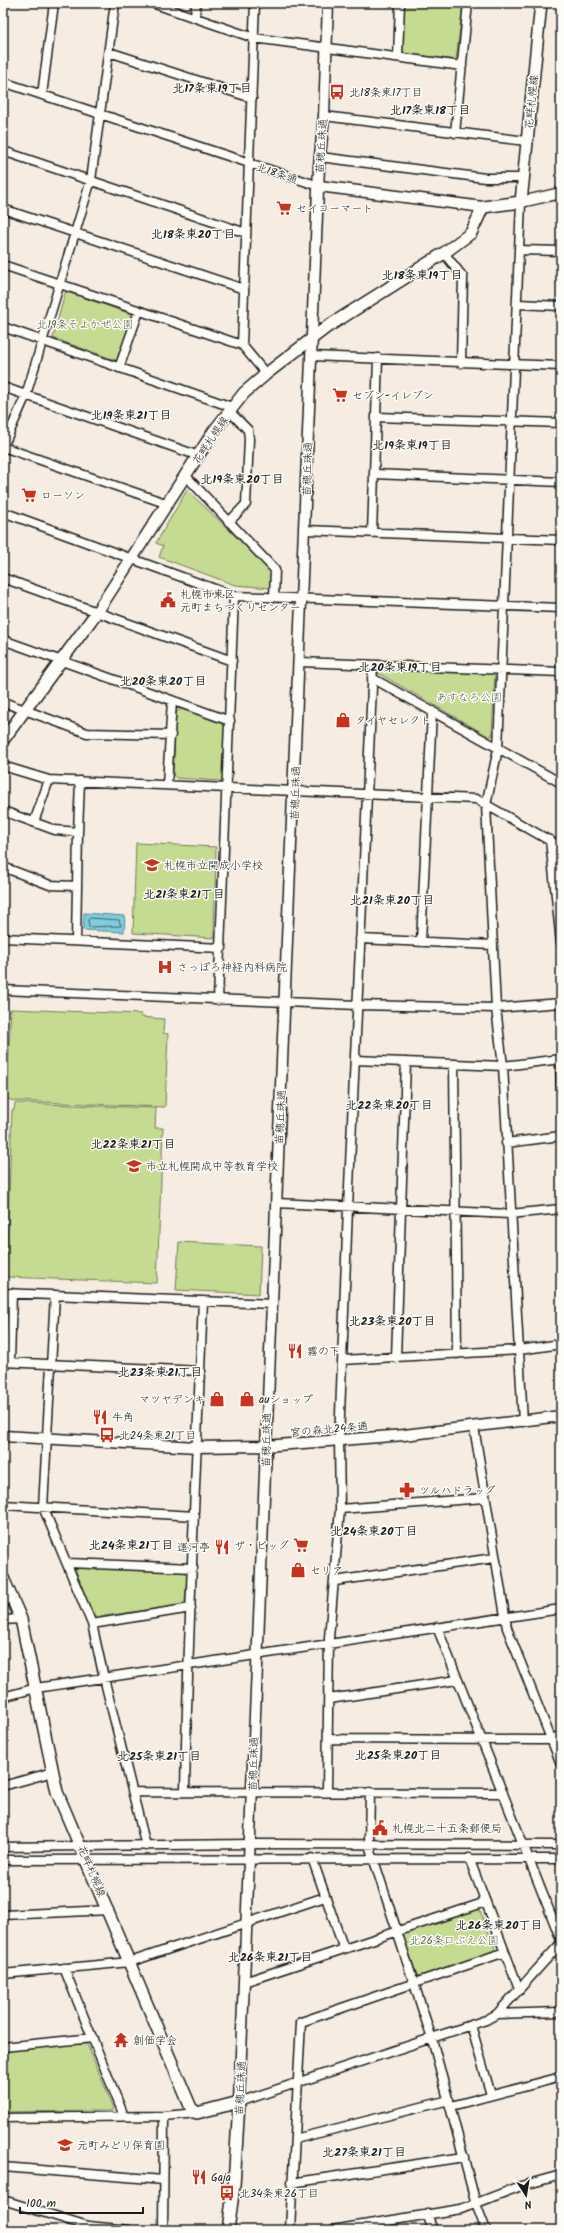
<svg xmlns="http://www.w3.org/2000/svg" width="564" height="2233" font-family="Kalam,'Klee One',sans-serif">
	<style>
		.green { fill: #c4db91; stroke: #707c56 }
		.water { fill: #7eccdc; stroke: #57868f }
		.lines { fill: none; stroke-linecap: round; stroke-linejoin: round }
		.shore { stroke: #436269; stroke-width: 1 }
		.minor-casing { stroke: #1c1c1c; stroke-width: 11 }
		.tertiary-casing { stroke: #1c1c1c; stroke-width: 13 }
		.secondary-casing { stroke: #1c1c1c; stroke-width: 14 }
		.minor { stroke: #fdfcf7; stroke-width: 8 }
		.tertiary { stroke: #fdfcf7; stroke-width: 10 }
		.secondary { stroke: #fdfcf7; stroke-width: 11 }
		.labels { text-anchor: middle; stroke-width: 3; stroke-linejoin: round; paint-order: stroke }
		.poi-label { font-size: 11px; fill: #1c1c1c; stroke: #fdfcf7; text-anchor: start }
		.street-label { font-size: 11px; fill: #1c1c1c; stroke: #fdfcf7 }
		.park-label { font-size: 11px; fill: #575f45; stroke: #fdfcf7 }
		.neighbourhood-label { font-size: 12px; font-weight: bold; fill: #1c1c1c; stroke: #fdfcf7 }
	</style>
	<rect width="100%" height="100%" fill="#f6ece1"/>
	<filter id="ink" filterUnits="userSpaceOnUse"><feTurbulence type="fractalNoise" baseFrequency=".025" numOctaves="2"/><feDisplacementMap in="SourceGraphic" scale="8" xChannelSelector="R" yChannelSelector="G"/><feConvolveMatrix kernelMatrix="1 2 1 2 8 2 1 2 1" color-interpolation-filters="sRGB"/></filter>
	<g filter="url(#ink)">
		<path class="green" d="M403,3H463L456,60L402,53Z
			M67,292L134,315L118,361L53,338L65,293Z
			M187,490L271,570L270,588L235,585L159,557L163,546L156,543Z
			M378,668L495,672L492,736L490,737L378,673Z
			M182,709L223,724L225,727L223,779L220,781L176,778L173,775L176,712Z
			M136,843L216,847L214,938L133,933Z
			M11,1009L141,1014V1017L164,1019L163,1033L168,1034L165,1107L15,1101L6,1099Z
			M15,1103L156,1108L155,1128H163L157,1283L6,1277L12,1110H14Z
			M179,1242L261,1246L259,1294L176,1290Z
			M79,1567L183,1572L187,1576L185,1601L182,1605L97,1617L93,1616L76,1571Z
			M477,1908L480,1910L495,1948L493,1951L420,1976L417,1975L403,1936L405,1933Z
			M85,2043L87,2044L114,2109L112,2111L6,2112L4,2110L3,2051Z"/>
		<path class="water" d="M84,913L125,916L124,932L83,930Z"/>
		<g class="lines">
			<path class="shore" d="M90,918L119,920L121,926L89,927L88,920Z"/>
			<g class="minor-casing">
				<path id="minor" d="M115,3L91,180L26,395L3,447L168,504
					M152,3L254,38L462,66
					M195,18L196,3
					M109,52L252,98
					M398,57L400,3
					M3,82L319,186
					M42,95L54,3
					M324,116L526,141
					M455,133L468,3
					M3,151L246,233
					M320,157L485,178H522
					M521,202L498,749L486,805L496,1008L503,1066L523,1422
					M3,209L244,289
					M520,250L561,251
					M444,253L463,277L461,363
					M3,265L242,345L266,374
					M518,304L561,306
					M3,327L232,407
					M242,345L255,3
					M312,356L561,366
					M119,368L139,311
					M3,387L199,456
					M376,417L561,423
					M374,474L561,482
					M186,476L275,570L274,597
					M3,512L234,596L561,608
					M229,522L246,504L249,439L248,430L229,411
					M305,530L561,540
					M372,533L378,358
					M3,578L232,661
					M3,640L230,721
					M300,662L561,672
					M372,678L561,783
					M3,702L87,733L171,735
					M3,766L49,780L476,799L561,847
					M167,785L172,701
					M3,811L55,830L78,832L76,941
					M34,822L49,780
					M78,832L80,781
					M550,840L561,943
					M3,867L50,885L77,886
					M3,938L222,948
					M360,939L493,945
					M421,942L432,711
					M3,990L357,1005L496,1008L561,1003
					M218,1000L234,596
					M355,1060L503,1066L561,1059
					M560,1060L561,1089
					M454,1064L457,1354
					M506,1143L561,1136
					M276,1203L510,1214L561,1209
					M3,1293L272,1304
					M55,1295L43,1507L92,1624L104,1678L146,1846
					M396,1358L406,1062
					M342,1360L519,1350L561,1344
					M3,1362L201,1371
					M10,1362L12,1293
					M474,1427L507,1628L561,1764
					M3,1505L195,1516
					M340,1509L484,1498
					M68,1563L193,1568
					M335,1581L494,1558
					M3,1620L21,1619
					M92,1624L191,1608
					M437,1627L561,1940
					M3,1697L36,1688L561,1609
					M329,1699L457,1680
					M328,1739L540,1740H550L561,1735
					M3,1786L53,1772
					M327,1791L329,1638L340,1509L339,1440L348,1208L373,665
					M133,1792L503,1793
					M185,1792C188,1628 196,1464 203,1301
					M370,1792L369,1845L432,2039L476,2204L486,2230
					M3,1847L250,1844L561,1845
					M312,1858L344,1949
					M469,1858L519,1989
					M3,1860L561,1859
					M3,1915L109,1910
					M64,1968L124,2116
					M3,1974L130,1962L325,1897
					M244,1982L486,1902
					M497,2014L561,2012
					M471,2025L491,2095
					M3,2047L93,2038
					M239,2102L486,2020L497,2014L561,1943
					M451,2106L561,2077
					M3,2118L164,2116L197,2113
					M295,2139L449,2100
					M3,2167L163,2180
					M291,2183L464,2157
					M3,2200L88,2226L129,2230
					M427,2214L433,2230
					M163,2230L164,2116
					M290,2230L301,2022L505,1952
					M332,2230L461,2209L521,2186L561,2175"/>
			</g>
			<g class="tertiary-casing">
				<path id="tertiary" d="M319,186L483,207
					M521,202L561,193
					M3,1436L197,1447L265,1446L404,1435L561,1416
					M239,2102L319,166L324,116L328,3"/>
			</g>
			<g class="secondary-casing">
				<path id="secondary" d="M3,740L97,612L214,431L244,393L266,374L327,327L444,253L471,233L483,207L521,202L541,3
					M3,1578L21,1619L57,1792L191,2108L197,2113L239,2102L234,2186L228,2230"/>
			</g>
			<use href="#minor" class="minor"/>
			<use href="#tertiary" class="tertiary"/>
			<use href="#secondary" class="secondary"/>
		</g>
	</g>
	<defs>
		<g id="bus-bare" transform="scale(1.2)"><path d="M-5-6H5V4H4V6H2V4H-2V6H-4V4H-5ZM-3.5-4V0h7V-4ZM-3.5 1.2v1.5H-2V1.2ZM2 1.2v1.5H3.5V1.2Z" fill="#c8321e" stroke="#fdfcf7" stroke-width="2.5" paint-order="stroke"/></g>
		<g id="supermarket-bare" transform="scale(1.2)"><path d="M-6-5.5h2.5l.6 2H6L4.5 2H-2.5L-4.4-4H-6ZM-1.5 3.2a1.3 1.3 0 1 0 .1 0ZM3 3.2a1.3 1.3 0 1 0 .1 0Z" fill="#c8321e" stroke="#fdfcf7" stroke-width="2.5" paint-order="stroke"/></g>
		<g id="civic-bare" transform="scale(1.2)"><path d="M-.6-6.5H3V-4.5H.6V-3L4-1V1h2V6H-6V1h2V-1L-.6-3ZM-1.2 2.5V6h2.4V2.5Z" fill="#c8321e" stroke="#fdfcf7" stroke-width="2.5" paint-order="stroke"/></g>
		<g id="shop-bare" transform="scale(1.2)"><path d="M-5-2.5h2.3a2.7 3.5 0 0 1 5.4 0H5L5.5 6h-11ZM-1.5-2.5h3a1.5 2.3 0 0 0-3 0Z" fill="#c8321e" stroke="#fdfcf7" stroke-width="2.5" paint-order="stroke"/></g>
		<g id="school-bare" transform="scale(1.2)"><path d="M0-5L7-2L0 1L-7-2ZM-4 1L0 2.5L4 1V4Q0 6-4 4Z" fill="#c8321e" stroke="#fdfcf7" stroke-width="2.5" paint-order="stroke"/></g>
		<g id="hospital-bare" transform="scale(1.2)"><path d="M-5-5h3v3.5h4V-5h3V5h-3V1.5h-4V5h-3Z" fill="#c8321e" stroke="#fdfcf7" stroke-width="2.5" paint-order="stroke"/></g>
		<g id="restaurant-bare" transform="scale(1.2)"><path d="M-5-6h1v4h1v-4h1v4h1v-4h1v5L-1.5 .5V6h-2V.5L-5-1ZM5-6V6H3V1.5H1.5Q1.5-4 5-6Z" fill="#c8321e" stroke="#fdfcf7" stroke-width="2.5" paint-order="stroke"/></g>
		<g id="pharmacy-bare" transform="scale(1.2)"><path d="M-2-6h4v4h4v4h-4v4h-4v-4h-4v-4h4Z" fill="#c8321e" stroke="#fdfcf7" stroke-width="2.5" paint-order="stroke"/></g>
		<g id="temple-bare" transform="scale(1.2)"><path d="M0-6L5-2H3V0L6.5 2.5H4V6H1.5V3h-3V6H-4V2.5H-6.5L-3 0V-2H-5Z" fill="#c8321e" stroke="#fdfcf7" stroke-width="2.5" paint-order="stroke"/></g>
	</defs>
	<g fill-rule="evenodd">
		<use href="#bus-bare" x="337" y="92"/>
		<use href="#supermarket-bare" x="284" y="208"/>
		<use href="#supermarket-bare" x="340" y="395"/>
		<use href="#supermarket-bare" x="29" y="495"/>
		<use href="#civic-bare" x="168" y="600"/>
		<use href="#shop-bare" x="343" y="720"/>
		<use href="#school-bare" x="152" y="865"/>
		<use href="#hospital-bare" x="165" y="967"/>
		<use href="#school-bare" x="134" y="1166"/>
		<use href="#restaurant-bare" x="295" y="1351"/>
		<use href="#shop-bare" x="217" y="1399"/>
		<use href="#shop-bare" x="247" y="1399"/>
		<use href="#restaurant-bare" x="100" y="1417"/>
		<use href="#bus-bare" x="107" y="1435"/>
		<use href="#pharmacy-bare" x="407" y="1490"/>
		<use href="#supermarket-bare" x="301" y="1545"/>
		<use href="#restaurant-bare" x="222" y="1547"/>
		<use href="#shop-bare" x="298" y="1570"/>
		<use href="#civic-bare" x="380" y="1828"/>
		<use href="#temple-bare" x="121" y="2040"/>
		<use href="#school-bare" x="65" y="2145"/>
		<use href="#restaurant-bare" x="199" y="2177"/>
		<use href="#bus-bare" x="227" y="2193"/>
	</g>
	<g class="labels">
		<g class="poi-label">
			<text x="349" y="96">北18条東17丁目</text>
			<text x="296" y="212">セイコーマート</text>
			<text x="352" y="399">セブン-イレブン</text>
			<text x="41" y="499">ローソン</text>
			<text x="180" y="598">札幌市東区<tspan x="180" dy="13">元町まちづくりセンター</tspan></text>
			<text x="355" y="724">タイヤセレクト</text>
			<text x="164" y="869">札幌市立開成小学校</text>
			<text x="177" y="971">さっぽろ神経内科病院</text>
			<text x="146" y="1170">市立札幌開成中等教育学校</text>
			<text x="307" y="1355">霧の下</text>
			<text x="205" y="1403" text-anchor="end">マツヤデンキ</text>
			<text x="259" y="1403">auショップ</text>
			<text x="112" y="1421">牛角</text>
			<text x="119" y="1439">北24条東21丁目</text>
			<text x="419" y="1494">ツルハドラッグ</text>
			<text x="289" y="1549" text-anchor="end">ザ・ビッグ</text>
			<text x="210" y="1551" text-anchor="end">運河亭</text>
			<text x="310" y="1574">セリア</text>
			<text x="392" y="1832">札幌北二十五条郵便局</text>
			<text x="133" y="2044">創価学会</text>
			<text x="77" y="2149">元町みどり保育園</text>
			<text x="211" y="2181">Gaja</text>
			<text x="239" y="2197">北34条東26丁目</text>
		</g>
		<g class="street-label">
			<text transform="translate(531 102) rotate(-84)" y="4">花畔札幌線</text>
			<text transform="translate(321 146) rotate(-86)" y="4">苗穂丘珠通</text>
			<text transform="translate(277 173) rotate(18)" y="4">北18条通</text>
			<text transform="translate(210 440) rotate(-56)" y="4">花畔札幌線</text>
			<text transform="translate(307 469) rotate(-88)" y="4">苗穂丘珠通</text>
			<text transform="translate(295 793) rotate(-88)" y="4">苗穂丘珠通</text>
			<text transform="translate(280 1117) rotate(-87)" y="4">苗穂丘珠通</text>
			<text transform="translate(329 1429) rotate(-5)" y="4">宮の森北24条通</text>
			<text transform="translate(266 1440) rotate(-89)" y="4">苗穂丘珠通</text>
			<text transform="translate(253 1764) rotate(-88)" y="4">苗穂丘珠通</text>
			<text transform="translate(92 1871) rotate(67)" y="4">花畔札幌線</text>
			<text transform="translate(240 2088) rotate(-87)" y="4">苗穂丘珠通</text>
		</g>
		<g class="park-label">
			<text x="85" y="328">北19条そよかぜ公園</text>
			<text x="469" y="701">あすなろ公園</text>
			<text x="454" y="1944">北26条口ぶえ公園</text>
		</g>
		<g class="neighbourhood-label">
			<text x="212" y="92">北17条東19丁目</text>
			<text x="430" y="114">北17条東18丁目</text>
			<text x="193" y="238">北18条東20丁目</text>
			<text x="422" y="279">北18条東19丁目</text>
			<text x="131" y="419">北19条東21丁目</text>
			<text x="412" y="449">北19条東19丁目</text>
			<text x="242" y="483">北19条東20丁目</text>
			<text x="400" y="671">北20条東19丁目</text>
			<text x="163" y="685">北20条東20丁目</text>
			<text x="184" y="898">北21条東21丁目</text>
			<text x="392" y="904">北21条東20丁目</text>
			<text x="389" y="1109">北22条東20丁目</text>
			<text x="133" y="1148">北22条東21丁目</text>
			<text x="392" y="1325">北23条東20丁目</text>
			<text x="160" y="1376">北23条東21丁目</text>
			<text x="374" y="1535">北24条東20丁目</text>
			<text x="131" y="1549">北24条東21丁目</text>
			<text x="398" y="1759">北25条東20丁目</text>
			<text x="159" y="1760">北25条東21丁目</text>
			<text x="499" y="1929">北26条東20丁目</text>
			<text x="270" y="1961">北26条東21丁目</text>
			<text x="364" y="2156">北27条東21丁目</text>
		</g>
	</g>
	<rect width="564" height="2233" fill="none" stroke="#fdfcf7" stroke-width="16"/>
	<rect x="8" y="8" width="548" height="2217" fill="none" stroke="#1c1c1c" stroke-width="1.5" filter="url(#ink)"/>
	<g transform="translate(526 2195) rotate(168)" stroke="#fdfcf7" stroke-width="3" paint-order="stroke">
	<path d="M0-3L7 15L0 10L-7 15Z" fill="#1c1c1c"/>
	<text y="-6" font-size="11" font-weight="bold" text-anchor="middle" fill="#1c1c1c">N</text>
	</g>
	<path d="M20 2207v6h123v-6" fill="none" stroke="#1c1c1c" stroke-width="2"/>
	<text x="26" y="2207" font-size="12" fill="#1c1c1c" stroke="#fdfcf7" stroke-width="3" paint-order="stroke">100 m</text>
</svg>
